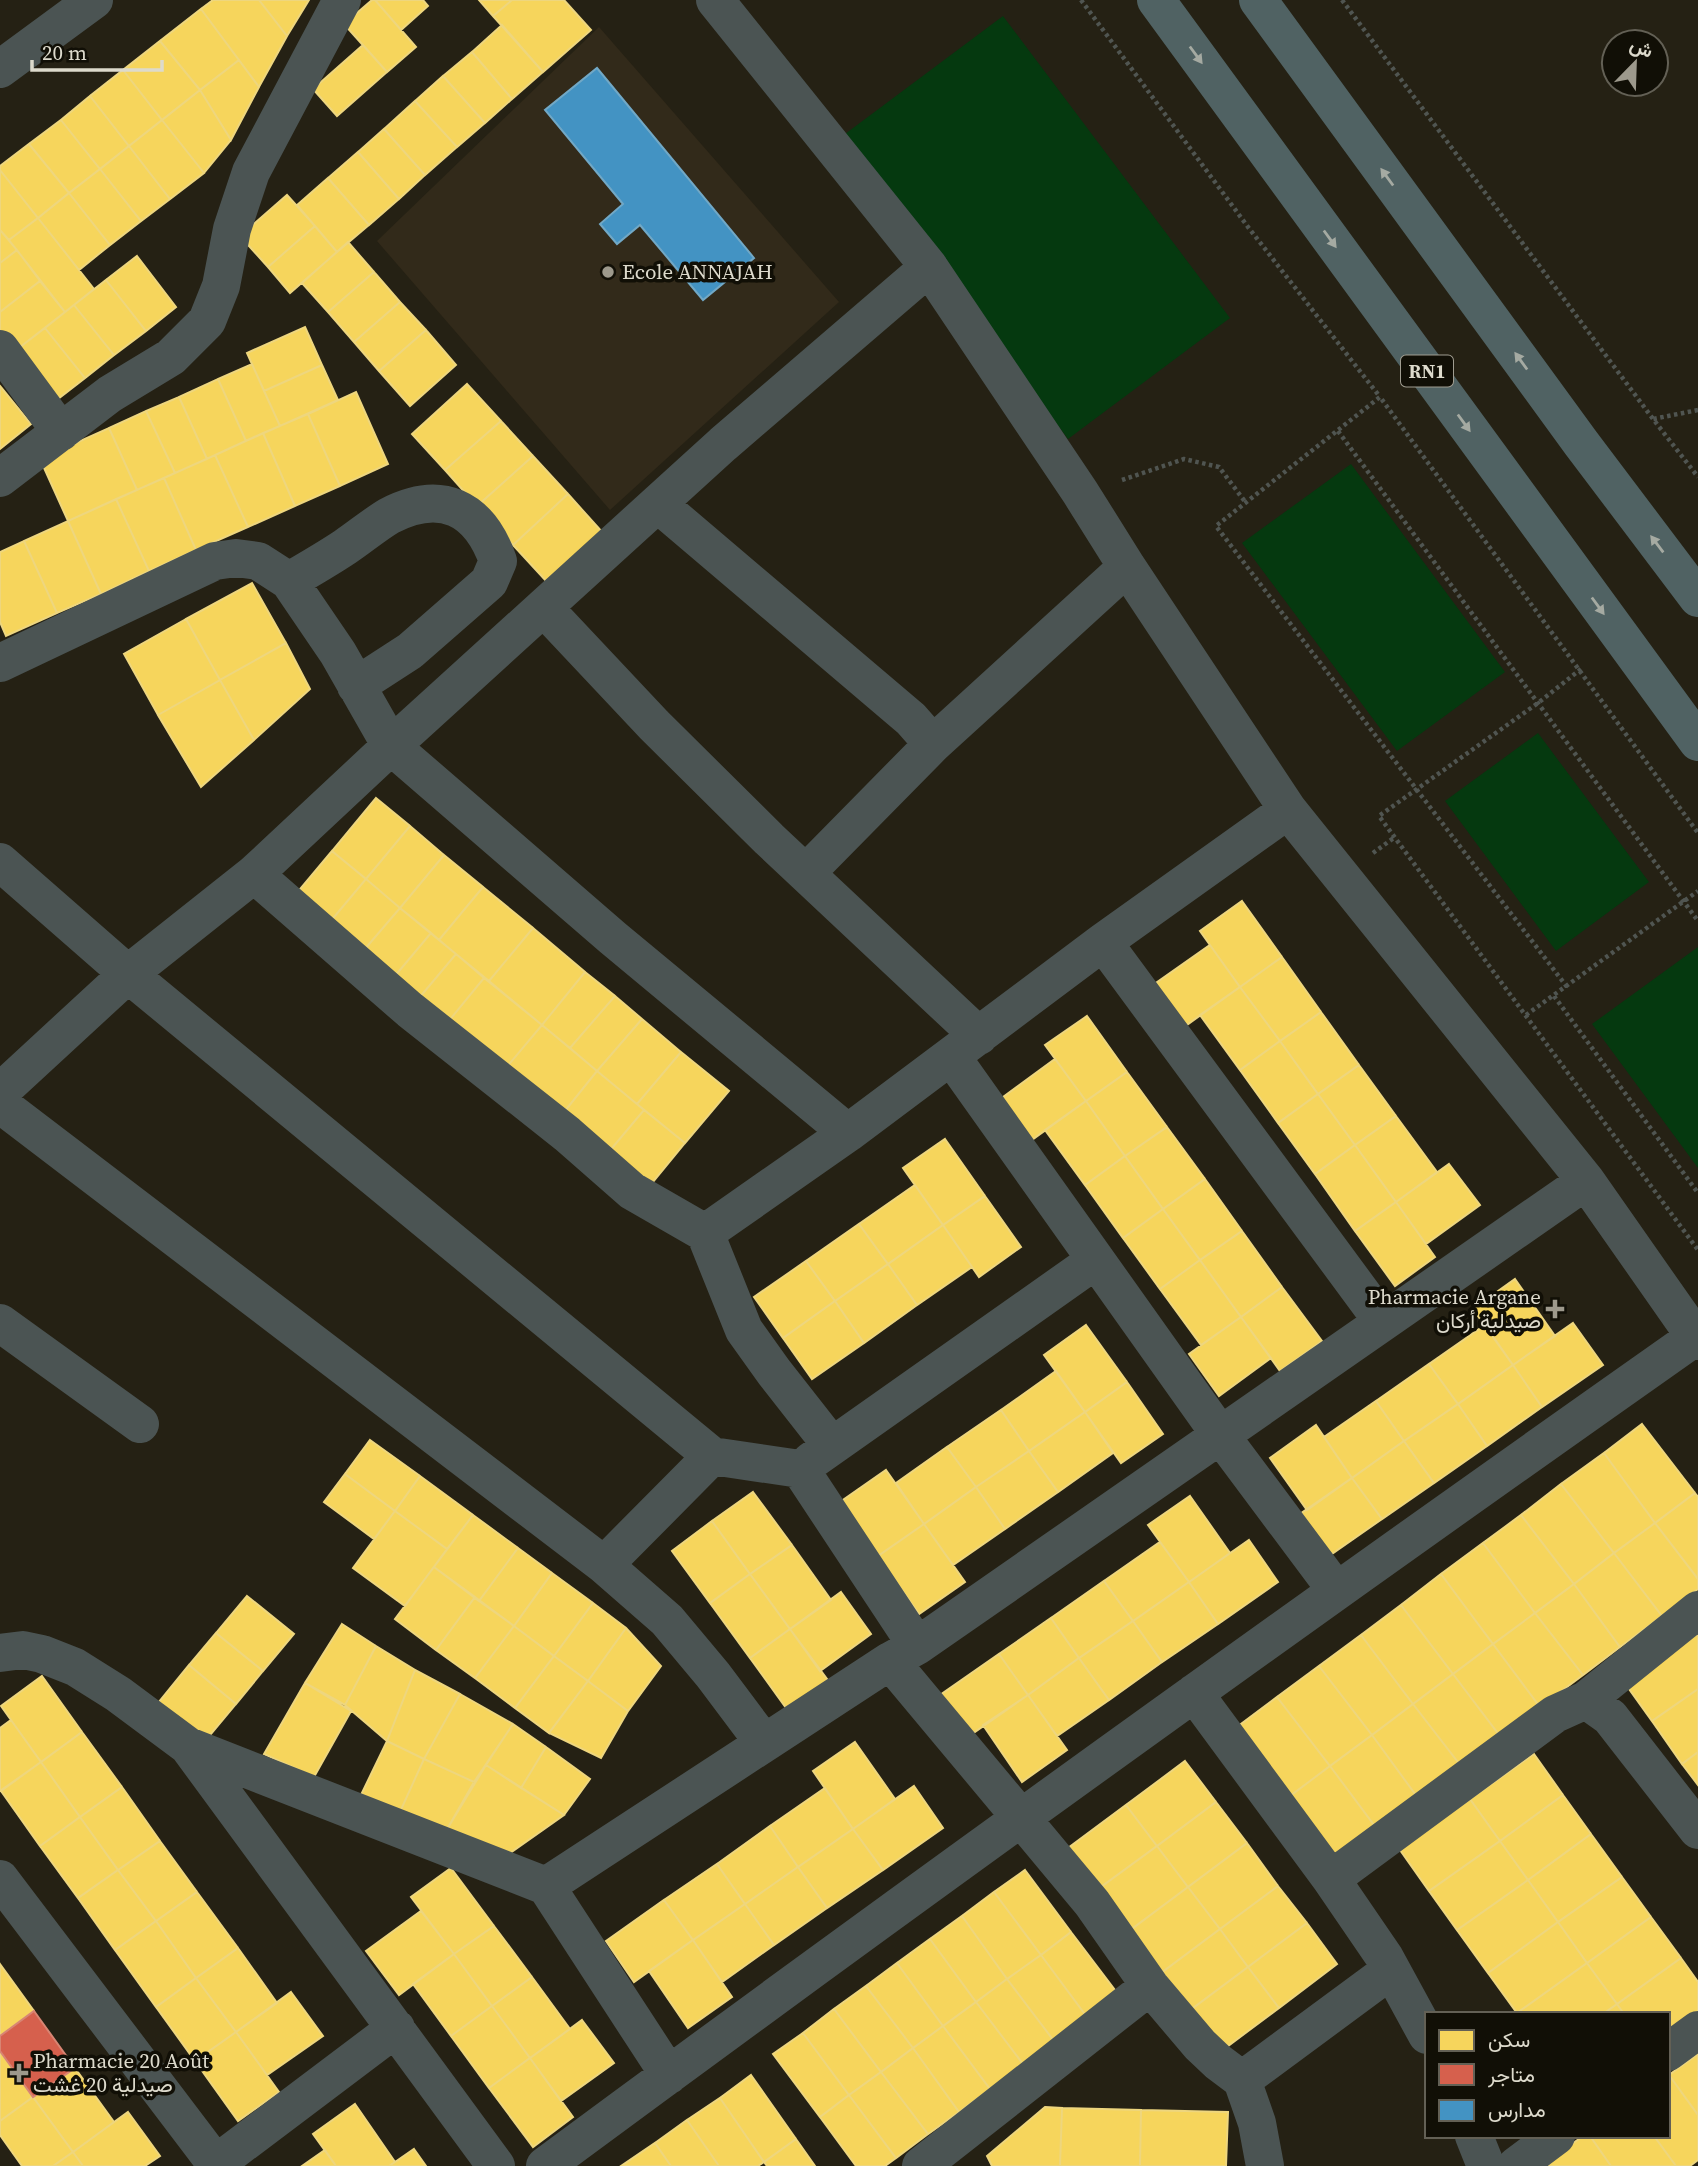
<svg xmlns="http://www.w3.org/2000/svg" width="1698" height="2166" font-family="'Source Serif 4',Vazirmatn,serif">
	<style>
		.education { fill: #322a1a }
		.green { fill: #05390f }
		.homes { fill: #f6d55c; stroke: #eed67e; stroke-width: 2 }
		.shops { fill: #d6604d; stroke: #d88573; stroke-width: 2 }
		.schools { fill: #4393c3; stroke: #71a8c6; stroke-width: 2 }
		.lines { fill: none; stroke-linecap: round; stroke-linejoin: round }
		.path { stroke: #505551; stroke-width: 4.5; stroke-dasharray: 3.5 3.5; stroke-linecap: butt }
		.minor { stroke: #4b5453; stroke-width: 38 }
		.highway { stroke: #506263; stroke-width: 38 }
		.oneway { fill: #a5aaa2 }
		.poi-dot { fill: #9d998c; stroke: #110f06; stroke-width: 2.5 }
		.labels { text-anchor: middle; stroke-width: 7; stroke-linejoin: round; paint-order: stroke }
		.shield { fill: #110f06; stroke: #a09d91; stroke-width: 2 }
		.shield-label { font-size: 19px; font-weight: bold; fill: #dddacc }
		.poi-label { font-size: 21px; fill: #dddacc; stroke: #110f06; text-anchor: start }
	</style>
	<rect width="100%" height="100%" fill="#252114"/>
	<path class="education" d="M599,27L839,302L610,510L377,241Z"/>
	<path class="green" d="M1003,16L1230,318L1068,439L841,137Z
		M1351,464L1505,672L1397,751L1242,543Z
		M1538,733L1649,882L1556,951L1445,801Z
		M1698,947V1168L1592,1024Z"/>
	<path class="homes" d="M213,0H259L287,36L259,87L201,9Z
		M259,0H309L287,36Z
		M372,0H375L416,47L387,72L344,24Z
		M375,0H423L428,6L401,30Z
		M479,0H512L493,16Z
		M512,0H564L591,30L543,72L493,16Z
		M201,9L239,60L200,90L160,41Z
		M502,25L543,72L512,99L472,52Z
		M160,41L200,90L162,120L123,70Z
		M363,45L387,72L337,116L313,89Z
		M472,52L512,99L485,123L443,76Z
		M239,60L259,87L231,140L200,90Z
		M123,70L162,120L129,146L90,96Z
		M443,76L485,123L457,147L415,101Z
		M200,90L231,140L204,173L162,120Z
		M90,96L129,146L100,169L61,120Z
		M415,101L457,147L425,175L384,129Z
		M61,120L100,169L69,193L29,144Z
		M162,120L204,173L170,199L129,146Z
		M384,129L425,175L399,199L358,152Z
		M29,144L69,193L38,218L0,170V166Z
		M129,146L170,199L141,221L100,169Z
		M358,152L399,199L369,225L328,178Z
		M100,169L141,221L110,245L69,193Z
		M0,170L38,218L9,240L0,230Z
		M328,178L369,225L337,252L297,205Z
		M69,193L110,245L79,270L38,218Z
		M287,195L315,226L268,267L240,236Z
		M38,218L94,289L65,312L9,240Z
		M315,226L337,252L290,293L268,267Z
		M0,230L17,250L0,263Z
		M348,242L374,272L328,312L302,283Z
		M17,250L40,281L0,312V263Z
		M137,256L176,307L146,331L106,280Z
		M374,272L400,302L354,342L328,312Z
		M106,280L146,331L114,355L74,305Z
		M40,281L65,312L15,351L0,333V312Z
		M400,302L426,330L379,371L354,342Z
		M74,305L114,355L85,378L45,328Z
		M305,327L322,365L264,391L247,353Z
		M45,328L85,378L54,402L15,351Z
		M426,330L456,365L410,406L379,371Z
		M252,364L280,426L246,441L218,379Z
		M322,365L338,400L280,426L264,391Z
		M218,379L246,441L207,459L179,397Z
		M467,384L501,421L445,470L412,434Z
		M0,386L31,424L0,449Z
		M356,392L388,464L340,486L308,414Z
		M179,397L207,459L175,473L146,411Z
		M146,411L175,473L137,490L109,428Z
		M308,414L340,486L295,506L263,433Z
		M501,421L533,456L477,506L445,470Z
		M109,428L137,490L68,521L40,459Z
		M263,433L295,506L248,527L215,455Z
		M215,455L248,527L196,550L164,478Z
		M533,456L568,494L513,545L477,506Z
		M164,478L196,550L149,571L116,499Z
		M568,494L603,533L548,583L513,545Z
		M116,499L149,571L101,594L68,521Z
		M68,521L101,594L57,613L24,541Z
		M24,541L57,613L6,636L0,622V552Z
		M252,583L286,643L220,680L186,619Z
		M186,619L220,680L158,715L124,654Z
		M286,643L310,689L254,740L220,680Z
		M220,680L254,740L201,787L158,715Z
		M376,798L410,826L366,879L332,851Z
		M410,826L444,855L400,908L366,879Z
		M332,851L366,879L324,929L290,901Z
		M444,855L483,887L439,940L400,908Z
		M366,879L400,908L358,957L324,929Z
		M483,887L533,928L489,981L439,940Z
		M1242,901L1282,957L1240,987L1200,931Z
		M400,908L431,933L389,983L358,957Z
		M533,928L585,972L542,1025L489,981Z
		M431,933L456,954L414,1004L389,983Z
		M1210,945L1240,987L1184,1027L1153,985Z
		M456,954L484,978L443,1028L414,1004Z
		M1282,957L1321,1012L1280,1041L1240,987Z
		M585,972L615,996L570,1048L542,1025Z
		M484,978L542,1025L500,1075L443,1028Z
		M1240,987L1280,1041L1240,1070L1200,1015Z
		M615,996L642,1019L597,1071L570,1048Z
		M1321,1012L1359,1065L1318,1094L1280,1041Z
		M1087,1016L1127,1072L1086,1101L1045,1045Z
		M642,1019L681,1052L637,1104L597,1071Z
		M542,1025L597,1071L556,1122L500,1075Z
		M1280,1041L1318,1094L1278,1123L1240,1070Z
		M681,1052L729,1091L685,1143L637,1104Z
		M1055,1059L1086,1101L1029,1142L999,1100Z
		M1359,1065L1396,1116L1355,1145L1318,1094Z
		M597,1071L644,1110L602,1160L556,1122Z
		M1127,1072L1167,1127L1125,1156L1086,1101Z
		M1318,1094L1355,1145L1315,1174L1278,1123Z
		M1086,1101L1125,1156L1085,1185L1045,1130Z
		M644,1110L685,1143L643,1194L602,1160Z
		M1396,1116L1437,1172L1396,1202L1355,1145Z
		M1167,1127L1205,1179L1163,1209L1125,1156Z
		M945,1139L985,1196L943,1225L903,1168Z
		M1355,1145L1396,1202L1355,1231L1315,1174Z
		M1125,1156L1163,1209L1123,1238L1085,1185Z
		M1449,1164L1480,1205L1426,1244L1396,1202Z
		M1205,1179L1242,1231L1200,1260L1163,1209Z
		M915,1185L943,1225L888,1264L859,1224Z
		M985,1196L1021,1247L979,1277L943,1225Z
		M1396,1202L1435,1257L1395,1286L1355,1231Z
		M1163,1209L1200,1260L1160,1289L1123,1238Z
		M859,1224L888,1264L835,1301L806,1261Z
		M943,1225L972,1267L917,1305L888,1264Z
		M1242,1231L1282,1287L1241,1317L1200,1260Z
		M1200,1260L1241,1317L1201,1345L1160,1289Z
		M806,1261L835,1301L783,1338L754,1297Z
		M888,1264L917,1305L864,1343L835,1301Z
		M1515,1279L1555,1336L1513,1365L1473,1309Z
		M1282,1287L1322,1341L1280,1371L1241,1317Z
		M835,1301L864,1343L812,1379L783,1338Z
		M1241,1317L1271,1358L1219,1396L1189,1354Z
		M1573,1323L1603,1365L1542,1407L1513,1365Z
		M1086,1325L1127,1382L1085,1412L1044,1355Z
		M1485,1325L1513,1365L1458,1404L1429,1364Z
		M1429,1364L1458,1404L1404,1441L1376,1401Z
		M1513,1365L1542,1407L1487,1446L1458,1404Z
		M1056,1371L1085,1412L1029,1451L1001,1410Z
		M1127,1382L1163,1434L1121,1463L1085,1412Z
		M1376,1401L1404,1441L1352,1478L1324,1437Z
		M1458,1404L1487,1446L1434,1483L1404,1441Z
		M1001,1410L1029,1451L976,1487L947,1447Z
		M1085,1412L1113,1453L1058,1492L1029,1451Z
		M1642,1424L1695,1493L1655,1523L1604,1453Z
		M1316,1425L1352,1478L1307,1510L1270,1458Z
		M370,1440L420,1476L395,1511L345,1474Z
		M1404,1441L1434,1483L1382,1519L1352,1478Z
		M947,1447L976,1487L924,1524L896,1483Z
		M1029,1451L1058,1492L1005,1529L976,1487Z
		M1604,1453L1655,1523L1614,1553L1561,1484Z
		M886,1470L924,1524L878,1556L840,1502Z
		M345,1474L395,1511L374,1539L324,1502Z
		M420,1476L473,1515L447,1549L395,1511Z
		M1352,1478L1382,1519L1326,1558L1297,1516Z
		M1561,1484L1614,1553L1574,1584L1521,1515Z
		M976,1487L1005,1529L953,1565L924,1524Z
		M753,1492L792,1545L750,1574L712,1521Z
		M1695,1493L1698,1497V1579L1655,1523Z
		M1190,1496L1230,1553L1189,1582L1148,1525Z
		M395,1511L447,1549L405,1606L353,1568Z
		M473,1515L518,1548L479,1601L434,1567Z
		M1521,1515L1574,1584L1535,1613L1483,1543Z
		M712,1521L750,1574L710,1603L672,1551Z
		M1655,1523L1698,1579V1589L1662,1616L1614,1553Z
		M924,1524L965,1582L919,1614L878,1556Z
		M1249,1540L1278,1582L1218,1624L1189,1582Z
		M1160,1542L1189,1582L1133,1621L1104,1581Z
		M1483,1543L1535,1613L1493,1644L1441,1574Z
		M792,1545L831,1600L790,1629L750,1574Z
		M518,1548L552,1573L514,1626L479,1601Z
		M1614,1553L1662,1616L1620,1647L1574,1584Z
		M434,1567L475,1597L436,1650L395,1619Z
		M552,1573L593,1603L554,1656L514,1626Z
		M750,1574L790,1629L750,1658L710,1603Z
		M1441,1574L1493,1644L1453,1674L1401,1605Z
		M1104,1581L1133,1621L1079,1658L1051,1618Z
		M1189,1582L1218,1624L1162,1662L1133,1621Z
		M1574,1584L1620,1647L1583,1675L1535,1613Z
		M841,1592L871,1634L820,1671L790,1629Z
		M247,1596L294,1634L263,1671L216,1633Z
		M475,1597L514,1626L475,1678L436,1650Z
		M593,1603L626,1628L588,1681L554,1656Z
		M1401,1605L1453,1674L1413,1704L1361,1635Z
		M1535,1613L1583,1675L1540,1707L1493,1644Z
		M1051,1618L1079,1658L1028,1695L999,1654Z
		M1133,1621L1162,1662L1109,1700L1079,1658Z
		M342,1624L376,1646L345,1705L305,1683Z
		M514,1626L554,1656L515,1708L475,1678Z
		M626,1628L661,1666L628,1711L588,1681Z
		M790,1629L830,1683L789,1712L750,1658Z
		M1694,1631L1698,1637V1689L1652,1721L1624,1682Z
		M216,1633L263,1671L236,1704L189,1665Z
		M1361,1635L1413,1704L1372,1735L1319,1666Z
		M1493,1644L1540,1707L1500,1736L1453,1674Z
		M376,1646L415,1670L387,1741L345,1705Z
		M999,1654L1028,1695L969,1736L940,1695Z
		M554,1656L588,1681L549,1733L515,1708Z
		M1079,1658L1109,1700L1057,1736L1028,1695Z
		M189,1665L236,1704L205,1741L158,1703Z
		M1319,1666L1372,1735L1330,1766L1277,1697Z
		M415,1670L460,1694L424,1759L387,1741Z
		M1453,1674L1500,1736L1461,1766L1413,1704Z
		M42,1676L82,1732L41,1762L1,1706Z
		M588,1681L628,1711L601,1758L549,1733Z
		M305,1683L351,1711L314,1777L264,1754Z
		M1698,1689V1752L1682,1764L1652,1721Z
		M460,1694L513,1724L474,1782L424,1759Z
		M1028,1695L1067,1750L1022,1782L983,1725Z
		M1277,1697L1330,1766L1290,1796L1237,1727Z
		M1413,1704L1461,1766L1418,1798L1372,1735Z
		M11,1720L41,1762L0,1791V1728Z
		M513,1724L546,1747L521,1788L486,1765Z
		M82,1732L122,1787L80,1817L41,1762Z
		M1372,1735L1418,1798L1377,1829L1330,1766Z
		M387,1741L424,1759L399,1814L360,1797Z
		M855,1742L895,1799L853,1829L813,1771Z
		M546,1747L590,1779L564,1815L521,1788Z
		M1698,1752V1785L1682,1764Z
		M1534,1754L1563,1795L1500,1841L1470,1799Z
		M424,1759L474,1782L446,1831L399,1814Z
		M1185,1761L1216,1802L1157,1846L1126,1805Z
		M41,1762L80,1817L40,1846L1,1791Z
		M486,1765L564,1815L503,1858L446,1831Z
		M1330,1766L1377,1829L1337,1858L1290,1796Z
		M914,1786L943,1828L883,1870L853,1829Z
		M122,1787L160,1841L118,1870L80,1817Z
		M825,1788L853,1829L798,1867L770,1826Z
		M1563,1795L1591,1834L1528,1880L1500,1841Z
		M1470,1799L1500,1841L1429,1891L1400,1850Z
		M1216,1802L1247,1843L1188,1887L1157,1846Z
		M1126,1805L1157,1846L1094,1892L1064,1851Z
		M80,1817L118,1870L78,1898L40,1846Z
		M770,1826L798,1867L745,1904L717,1864Z
		M853,1829L883,1870L827,1908L798,1867Z
		M1591,1834L1622,1877L1558,1922L1528,1880Z
		M160,1841L197,1892L156,1921L118,1870Z
		M1500,1841L1528,1880L1457,1930L1429,1891Z
		M1247,1843L1278,1886L1220,1929L1188,1887Z
		M1157,1846L1188,1887L1125,1934L1094,1892Z
		M717,1864L745,1904L693,1940L664,1900Z
		M798,1867L827,1908L774,1945L745,1904Z
		M451,1868L494,1926L454,1954L411,1897Z
		M118,1870L156,1921L115,1950L78,1898Z
		M1025,1870L1071,1932L1041,1955L994,1892Z
		M1622,1877L1651,1917L1587,1963L1558,1922Z
		M1528,1880L1558,1922L1488,1973L1457,1930Z
		M1278,1886L1307,1923L1248,1967L1220,1929Z
		M1188,1887L1220,1929L1157,1976L1125,1934Z
		M197,1892L238,1948L196,1978L156,1921Z
		M994,1892L1041,1955L1007,1979L962,1916Z
		M664,1900L693,1940L634,1982L606,1941Z
		M745,1904L774,1945L722,1982L693,1940Z
		M421,1911L454,1954L399,1995L366,1951Z
		M962,1916L1007,1979L976,2002L930,1939Z
		M1651,1917L1681,1958L1617,2004L1587,1963Z
		M156,1921L196,1978L156,2007L115,1950Z
		M1558,1922L1587,1963L1517,2013L1488,1973Z
		M1307,1923L1337,1964L1279,2008L1248,1967Z
		M494,1926L532,1977L492,2006L454,1954Z
		M1220,1929L1248,1967L1185,2014L1157,1976Z
		M1071,1932L1118,1994L1087,2017L1041,1955Z
		M930,1939L976,2002L943,2026L897,1963Z
		M693,1940L732,1997L688,2028L649,1971Z
		M238,1948L277,2003L236,2032L196,1978Z
		M454,1954L492,2006L451,2036L413,1984Z
		M1041,1955L1087,2017L1054,2041L1007,1979Z
		M1681,1958L1698,1982V2011L1668,2032V2014H1624L1617,2004Z
		M897,1963L943,2026L913,2048L866,1986Z
		M1587,1963L1617,2004L1603,2014L1517,2013Z
		M0,1964L34,2011L0,2036Z
		M1248,1967L1279,2008L1216,2055L1185,2014Z
		M532,1977L570,2029L530,2058L492,2006Z
		M196,1978L236,2032L195,2061L156,2007Z
		M1007,1979L1054,2041L1023,2064L976,2002Z
		M866,1986L913,2048L881,2072L834,2009Z
		M291,1992L323,2036L267,2075L236,2032Z
		M976,2002L1023,2064L990,2089L943,2026Z
		M1617,2004L1624,2014H1603Z
		M492,2006L530,2058L489,2088L451,2036Z
		M834,2009L881,2072L849,2095L803,2033Z
		M582,2020L614,2063L561,2101L530,2058Z
		M943,2026L990,2089L959,2112L913,2048Z
		M236,2032L279,2092L238,2121L195,2061Z
		M803,2033L849,2095L820,2117L773,2054Z
		M913,2048L959,2112L928,2134L881,2072Z
		M0,2051L33,2097L0,2121Z
		M1698,2054V2115L1669,2075Z
		M530,2058L573,2117L533,2147L489,2088Z
		M75,2068L114,2122L73,2152L33,2097Z
		M881,2072L928,2134L896,2158L849,2095Z
		M751,2075L796,2139L764,2162L720,2098Z
		M1669,2075L1698,2115V2160L1690,2166H1676L1654,2136H1668Z
		M849,2095L896,2158L885,2166H856L820,2117Z
		M33,2097L73,2152L53,2166H22L0,2135V2121Z
		M720,2098L764,2162L758,2166H719L687,2120Z
		M355,2104L395,2162L389,2166H336L313,2134Z
		M1045,2107L1062,2108L1060,2166H992L987,2156Z
		M1062,2108L1141,2110L1140,2166H1060Z
		M1141,2110L1228,2112L1226,2166H1140Z
		M128,2112L160,2156L145,2166H83L73,2152Z
		M687,2120L719,2166H671L655,2143Z
		M1583,2136H1590L1611,2166H1549L1547,2162Z
		M1590,2136H1654L1676,2166H1611Z
		M796,2139L815,2166H767L764,2162Z
		M655,2143L671,2166H621Z
		M414,2149L426,2166H389L395,2162Z
		M325,2150L336,2166H302Z
		M73,2152L83,2166H53Z"/>
	<path class="shops" d="M34,2011L75,2068L33,2097L0,2051V2036Z"/>
	<path class="schools" d="M597,68L754,258L703,300L640,225L617,244L600,224L623,204L545,110Z"/>
	<g class="lines">
		<path class="path" d="M1081,0L1248,227L1380,397
			M1342,0L1653,419
			M1698,410L1653,419L1698,477
			M1338,431L1698,921
			M1122,480L1184,459L1219,467L1246,503
			M1581,669L1538,703L1379,816L1698,1250
			M1373,853L1395,837
			M1567,987L1216,526L1380,397L1698,833
			M1554,996L1698,1193
			M1526,1015L1698,891"/>
		<path class="minor" d="M715,0L929,267L1080,492L1127,567L1288,810L1586,1181L1698,1341
			M0,69L94,0
			M0,349L61,432
			M0,478L110,394L171,357L207,321L221,286L232,229L251,172L342,0
			M658,504L911,719L933,744L1127,567
			M289,581C308,570 327,559 345,547C360,537 374,525 389,516C441,489 479,507 498,561L489,582L410,651L356,686
			M544,608L654,725L769,839L979,1036
			M0,663L215,561L236,558L258,561L289,581L338,653L391,746L613,938L848,1133
			M0,862L128,974L712,1456
			M806,873L933,744
			M254,874L410,1010L567,1134L632,1191L705,1233L744,1330L774,1372L832,1446
			M1103,942L1383,1322
			M951,1056L1221,1436L1336,1590
			M0,1092L128,974L254,874L391,746L723,444L929,267
			M0,1104L604,1565L667,1620L713,1675L764,1743
			M705,1233L848,1133L1103,942L1288,810
			M0,1323L140,1424
			M811,1461L1096,1260
			M604,1565L712,1456L800,1469L917,1646
			M0,1653L23,1650L42,1654L75,1667L118,1694L188,1746L496,2166
			M890,1661L1092,1903L1150,1986L1200,2045L1218,2062L1242,2080L1257,2123L1265,2166
			M1194,1693L1331,1879L1385,1958L1427,2035
			M1586,1700L1698,1610
			M188,1746L546,1886L669,2075
			M0,1879L216,2164
			M1331,1879L1555,1714L1586,1700L1610,1717L1698,1830
			M546,1886L890,1661L917,1646L1586,1181
			M1668,2052L1698,2030
			M1242,2080L1391,1970
			M1474,2136L1486,2166
			M213,2166L396,2028
			M545,2166C925,1885 1309,1609 1695,1337
			M921,2166L1150,1986
			M1516,2166L1556,2136"/>
		<path class="highway" d="M1156,0L1698,742
			M1258,0L1581,443L1698,598"/>
	</g>
	<defs><path id="oneway-solid" d="M-6-.8H1V-3.2L6.5 0L1 3.2V.8H-6Z" transform="scale(1.75)"/></defs>
	<g class="oneway">
		<use href="#oneway-solid" transform="translate(1196 55) rotate(54)"/>
		<use href="#oneway-solid" transform="translate(1387 177) rotate(-126)"/>
		<use href="#oneway-solid" transform="translate(1330 239) rotate(54)"/>
		<use href="#oneway-solid" transform="translate(1521 361) rotate(-126)"/>
		<use href="#oneway-solid" transform="translate(1464 423) rotate(54)"/>
		<use href="#oneway-solid" transform="translate(1657 544) rotate(-127)"/>
		<use href="#oneway-solid" transform="translate(1598 606) rotate(54)"/>
	</g>
	<g class="poi-dot">
		<circle cx="608" cy="272" r="7"/>
		<path d="M1551.5 1298.5h7v7h7v7h-7v7h-7v-7h-7v-7h7z"/>
		<path d="M15.5 2062.5h7v7h7v7h-7v7h-7v-7h-7v-7h7z"/>
	</g>
	<g class="labels">
		<rect class="shield" x="1401" y="355.5" width="52" height="31" rx="5"/>
		<g class="shield-label">
			<text x="1427" y="378">RN1</text>
		</g>
		<g class="poi-label">
			<text x="622" y="279">Ecole ANNAJAH</text>
			<text x="1541" y="1304" text-anchor="end">Pharmacie Argane<tspan x="1541" dy="24">صيدلية أركان</tspan></text>
			<text x="33" y="2068">Pharmacie 20 Août<tspan x="33" dy="24">صيدلية 20 غشت</tspan></text>
		</g>
	</g>
	<rect x="1425" y="2012" width="245" height="126" fill="#110f06" stroke="#636055" stroke-width="2"/>
	<rect x="1439" y="2030" width="35" height="21" fill="#f6d55c" stroke="#636055" stroke-width="2"/>
	<text x="1488" y="2047" font-size="21" fill="#dddacc">سكن</text>
	<rect x="1439" y="2064" width="35" height="21" fill="#d6604d" stroke="#636055" stroke-width="2"/>
	<text x="1488" y="2082" font-size="21" fill="#dddacc">متاجر</text>
	<rect x="1439" y="2100" width="35" height="21" fill="#4393c3" stroke="#636055" stroke-width="2"/>
	<text x="1488" y="2117" font-size="21" fill="#dddacc">مدارس</text>
	<g transform="translate(1635 63) rotate(23)"><circle r="33" fill="#110f06" stroke="#636055" stroke-width="2"/>
	<path d="M0-5L12 26L0 18L-12 26Z" fill="#9d998c"/>
	<text y="-10" font-size="19" font-weight="bold" text-anchor="middle" fill="#dddacc">ش</text>
	</g>
	<path d="M32 60v10h130v-10" fill="none" stroke="#dddacc" stroke-width="3.5"/>
	<text x="42" y="60" font-size="21" fill="#dddacc" stroke="#110f06" stroke-width="5" paint-order="stroke">20 m</text>
</svg>
